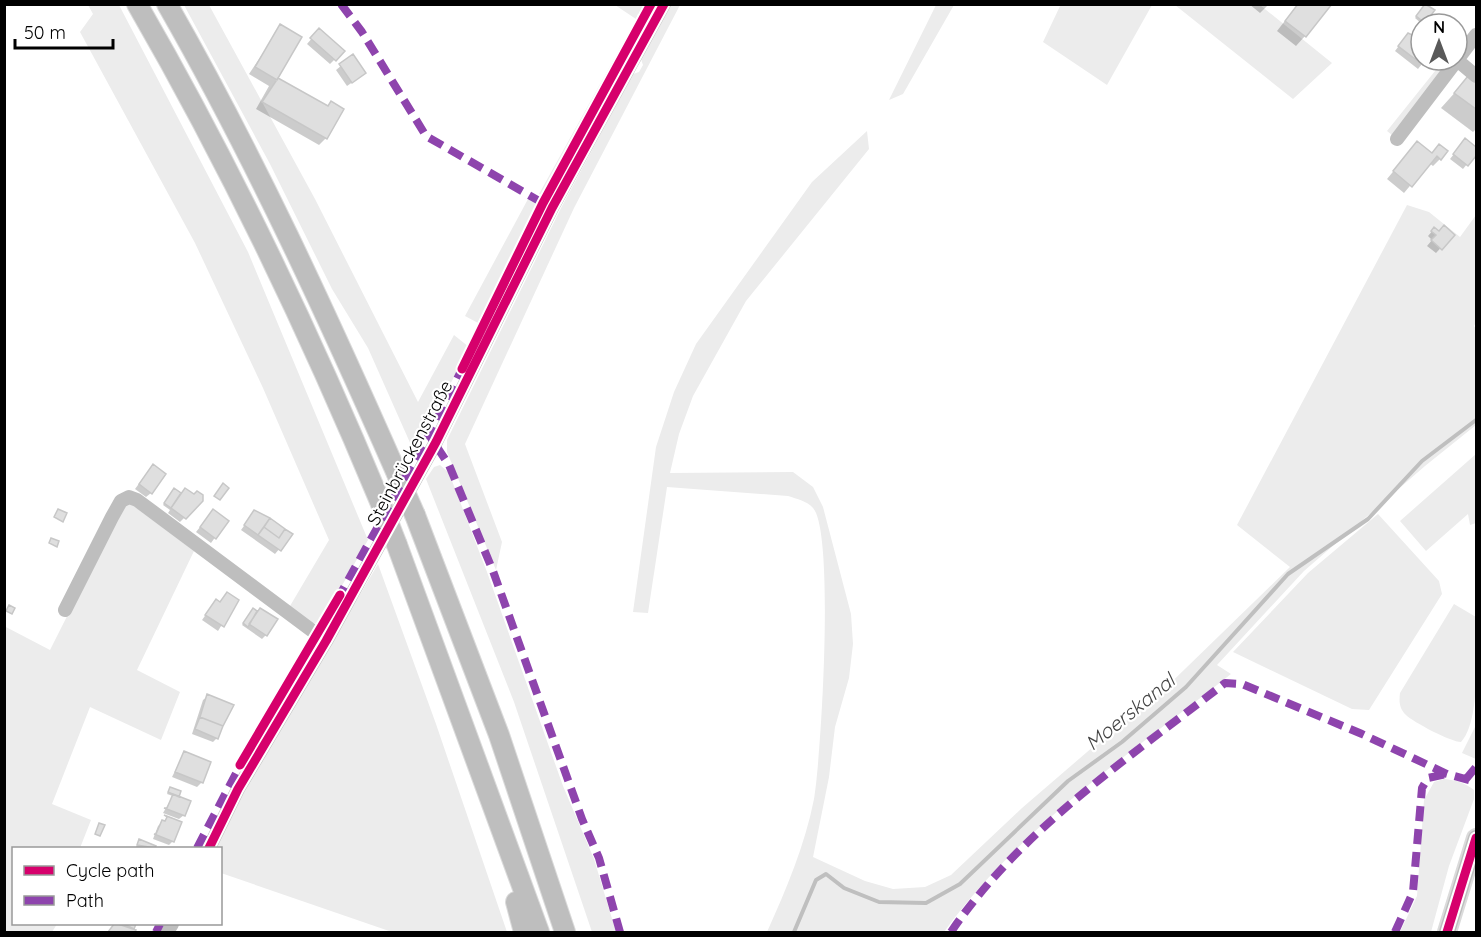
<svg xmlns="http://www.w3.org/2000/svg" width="1481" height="937" font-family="Quicksand,sans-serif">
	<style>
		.green { fill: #ececec }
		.shadow { fill: #0003 }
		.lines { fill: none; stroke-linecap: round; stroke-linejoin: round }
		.stream { stroke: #bfbfbf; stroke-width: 4 }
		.building { fill: #dfdfdf; stroke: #c7c7c7; stroke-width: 1.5 }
		.major-casing { stroke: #dbdbdb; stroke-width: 20 }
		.highway-casing { stroke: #dbdbdb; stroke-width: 22 }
		.minor { stroke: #bebebe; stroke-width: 14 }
		.major { stroke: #bebebe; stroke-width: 16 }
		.highway { stroke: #bebebe; stroke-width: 20 }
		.highway-bridge-casing { stroke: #dbdbdb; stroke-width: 22; stroke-linecap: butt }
		.highway-bridge { stroke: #bebebe; stroke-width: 20 }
		.quiet { stroke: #8e44ad; stroke-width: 8; stroke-dasharray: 15 8; stroke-linecap: butt }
		.cycleway-casing { stroke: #fff; stroke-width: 13 }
		.cycleway { stroke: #d6006c; stroke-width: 9 }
		.labels { text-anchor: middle; stroke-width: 4.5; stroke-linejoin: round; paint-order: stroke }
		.street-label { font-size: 18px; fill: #000; stroke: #fff }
		.water-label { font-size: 20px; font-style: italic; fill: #444; stroke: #fff }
	</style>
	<rect width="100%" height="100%" fill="#fff"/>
	<path class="green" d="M1061,4L1152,5L1107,85L1043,42Z
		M88,5H119L248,252L368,540L320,624L310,623L290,606L329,540L263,388L195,243L80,32L93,14Z
		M184,5H209L315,199L418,402L454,335L469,347L415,454L368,348L332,289L270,164Z
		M615,5H648L642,16L638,14L636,19Z
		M670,5H680L574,208L465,444L502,542L496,570L447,452V440L562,206L633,74L639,72L643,65L641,59Z
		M936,5H954L903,94L889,100Z
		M1175,5H1260L1332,63L1293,99Z
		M634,23L637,24L545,195L539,194Z
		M640,29L642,31L554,194L550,196Z
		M1439,66L1444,70L1392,135L1387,131Z
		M867,131L869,149L746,301L693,396L679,434L670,473L793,472L813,487L823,507L851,614L853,644L849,678L835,727L829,777L813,857L865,881L893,889L925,887L951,875L1022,808L1101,740L1152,701L1290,567L1237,525L1407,205L1429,212L1460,237L1476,215V322L1474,326L1476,329V425L1425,466L1304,571L1217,665L1231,674C1131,753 1019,828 944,932H767C786,890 805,845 814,799C821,759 835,532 813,508C807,501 797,499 788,496L667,487L648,613L633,612L656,447L674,392L696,344L812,182Z
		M528,199L538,205V208L480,324L465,316Z
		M1476,454V523L1470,525L1468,514L1426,551L1400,521Z
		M440,465L449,473L487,572L563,786L594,859L616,932H592L514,702L426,479L434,467Z
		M127,504H131L194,551L137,670L180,692L161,740L90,707L52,804L91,820L80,848H14V924H57L52,932H5L4,626L50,650L116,519Z
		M1378,514L1439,581L1442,594L1369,710L1352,709L1233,652L1308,573Z
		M378,564L436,724L507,932H392L221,873L220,848H216L247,786Z
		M1454,604L1476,617C1476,648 1481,721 1461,742C1451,742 1413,722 1406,715C1399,708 1399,701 1400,693Z
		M1476,725V759L1462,753Z
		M1444,779C1456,780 1465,783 1474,790V799L1449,866L1431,932H1400L1417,896L1424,800L1434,782Z"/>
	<path class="shadow" d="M1249,4H1269L1260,13Z
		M1298,4L1305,36L1296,46L1277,31Z
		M1426,5L1432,11L1422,24L1415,18Z
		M281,26L276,78L327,107L331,103L326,138L319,145L256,109L269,86L249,74Z
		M319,30L343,51L330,64L307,44Z
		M1404,39L1421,45V60H1425L1418,69L1395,51Z
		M353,56L360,77L347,86L336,70Z
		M1468,78L1476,85V129L1473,132L1441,108Z
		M1465,140L1476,149V153L1463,169L1450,159Z
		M1440,146V159L1433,166L1429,163L1404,193L1387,179L1411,150L1432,154Z
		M1434,229L1438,233L1453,235L1436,253L1427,246L1432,240L1428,236Z
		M149,470L151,493L146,497L135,489Z
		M174,490L181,495L184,518L180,522L168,513L170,510L163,505Z
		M213,511L227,521L211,543L196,532Z
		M254,512L291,535L275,554L241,530Z
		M227,594L237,600L218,631L202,620L212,606L219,603Z
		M253,610L257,613L266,635L262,639L242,625Z
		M208,696L217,738L213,742L192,734L203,700Z
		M184,753L202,782L197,787L172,777Z
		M169,790L178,796L184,815L179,819L163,813L173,796L167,794Z
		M167,818L173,841L169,845L153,839L158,826Z
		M138,843L154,847L141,848L136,847Z
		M115,924L123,927L124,924L134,925L131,930L134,932H108Z"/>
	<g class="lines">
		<path class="stream" d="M794,932L816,880L826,874L844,888L879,902L926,903L960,884L1068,781L1122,742L1186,687L1288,574L1368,519L1422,461L1476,420"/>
	</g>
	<path class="building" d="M1298,4H1332L1306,37L1285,21Z
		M1425,4L1435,10L1425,23L1416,16Z
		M280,24L302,37L277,80L255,67Z
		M319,28L345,51L336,61L310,38Z
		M1408,33L1421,39V60H1427L1423,65L1398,46Z
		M353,54L366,73L352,83L339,64Z
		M1468,76L1476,81V109L1454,93Z
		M278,78L328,106L331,101L344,109L327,139L262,102Z
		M1465,138L1476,147V156L1468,166L1453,154Z
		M1417,141L1432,153L1439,144L1448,151L1441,160L1437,156L1412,187L1393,171Z
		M1444,225L1455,235L1442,250L1431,240L1436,235L1431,231L1434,227L1439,231Z
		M153,464L166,474L152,494L139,484Z
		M223,483L229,488L220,500L214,496Z
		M174,488L181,493L171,508L164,503Z
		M185,488L194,494L197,491L203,495V501L186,519L171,508Z
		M58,509L67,513L63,522L54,517Z
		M213,509L229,521L216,539L200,527Z
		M254,510L270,518L258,535L244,525Z
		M270,518L285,529L279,538L264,527Z
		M264,527L279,538L285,529L293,534L281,551L258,535Z
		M51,538L59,541L57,547L49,543Z
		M227,592L239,600L224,627L205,615L216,599L220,602Z
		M9,605L15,608L12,614L6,611Z
		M253,608L257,611L248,627L243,623Z
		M260,608L278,619L267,636L249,624Z
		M207,694L234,705L223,726L200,717Z
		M200,717L223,726L218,739L195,729Z
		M184,751L211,762L203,783L175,772Z
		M170,787L181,791L179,797L168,792Z
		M173,794L191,801L185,816L164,808H167Z
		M164,815L182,822L174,842L154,834H156L162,820L165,821L167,817Z
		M99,823L105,825L100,836L95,834Z
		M139,839L156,846L155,848L137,845Z
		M114,924H118L136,930L135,932H108Z
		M124,924H136L134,929Z"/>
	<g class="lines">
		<g class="major-casing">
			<path id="major" d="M1447,932L1476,838"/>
		</g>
		<g class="highway-casing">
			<path id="highway" d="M137,4C230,165 310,333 381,504
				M167,4C254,156 327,315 397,474
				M415,515L499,735L565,932
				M397,545L539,932
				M516,902L524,932"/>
		</g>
		<path class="minor" d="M1457,60L1476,76
			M1397,139L1476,35
			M65,610L112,517L121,501L129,497L137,500L326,641
			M209,848L238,789L326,641L436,442L552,208L664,4
			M167,932L172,924"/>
		<use href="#major" class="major"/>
		<use href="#highway" class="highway"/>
		<g class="highway-bridge-casing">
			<path id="highway-bridge" d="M397,474L415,515
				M381,504L397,545"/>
		</g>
		<use href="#highway-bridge" class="highway-bridge"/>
		<path class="quiet" d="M341,4L362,32L426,136L548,206
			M464,365L429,435L449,465L493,571L582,819L599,858L620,932
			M337,600L429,435
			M1466,779L1476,767
			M197,848L243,760
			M156,932L160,924
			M951,932C1020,830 1129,758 1225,683L1242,684L1362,734L1447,774L1476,782
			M1395,932L1413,892L1422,788L1428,778L1447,774"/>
		<g class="cycleway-casing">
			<path id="cycleway" d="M462,369L543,203L651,4
				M240,765L340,595
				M209,848L238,789L326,641L436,442L552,208L664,4
				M1447,932L1476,838"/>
		</g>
		<use href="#cycleway" class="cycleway"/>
	</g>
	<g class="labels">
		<g class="street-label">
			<text transform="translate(410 453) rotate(-62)" y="6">Steinbrückenstraße</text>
		</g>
		<g class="water-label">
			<text transform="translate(1130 712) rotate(-39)" y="7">Moerskanal</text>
		</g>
	</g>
	<rect width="1481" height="937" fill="none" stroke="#000000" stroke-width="12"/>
	<rect x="12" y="847" width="210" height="78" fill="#ffffff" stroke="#999999" stroke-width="1.5"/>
	<rect x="24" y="866" width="30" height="9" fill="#d6006c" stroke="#999999" stroke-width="1.5"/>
	<text x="66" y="877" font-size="18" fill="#000000">Cycle path</text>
	<rect x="24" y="896" width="30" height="9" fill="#8e44ad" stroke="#999999" stroke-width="1.5"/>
	<text x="66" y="907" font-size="18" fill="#000000">Path</text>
	<g transform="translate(1439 42)"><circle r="28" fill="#ffffff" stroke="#999999" stroke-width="1.5"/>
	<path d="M0-4.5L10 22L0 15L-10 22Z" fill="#595959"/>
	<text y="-9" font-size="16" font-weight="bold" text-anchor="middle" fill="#000000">N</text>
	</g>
	<path d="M15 39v9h98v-9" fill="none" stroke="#000000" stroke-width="3"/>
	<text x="24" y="39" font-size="18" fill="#000000" stroke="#ffffff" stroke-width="4.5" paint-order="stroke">50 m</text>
</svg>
